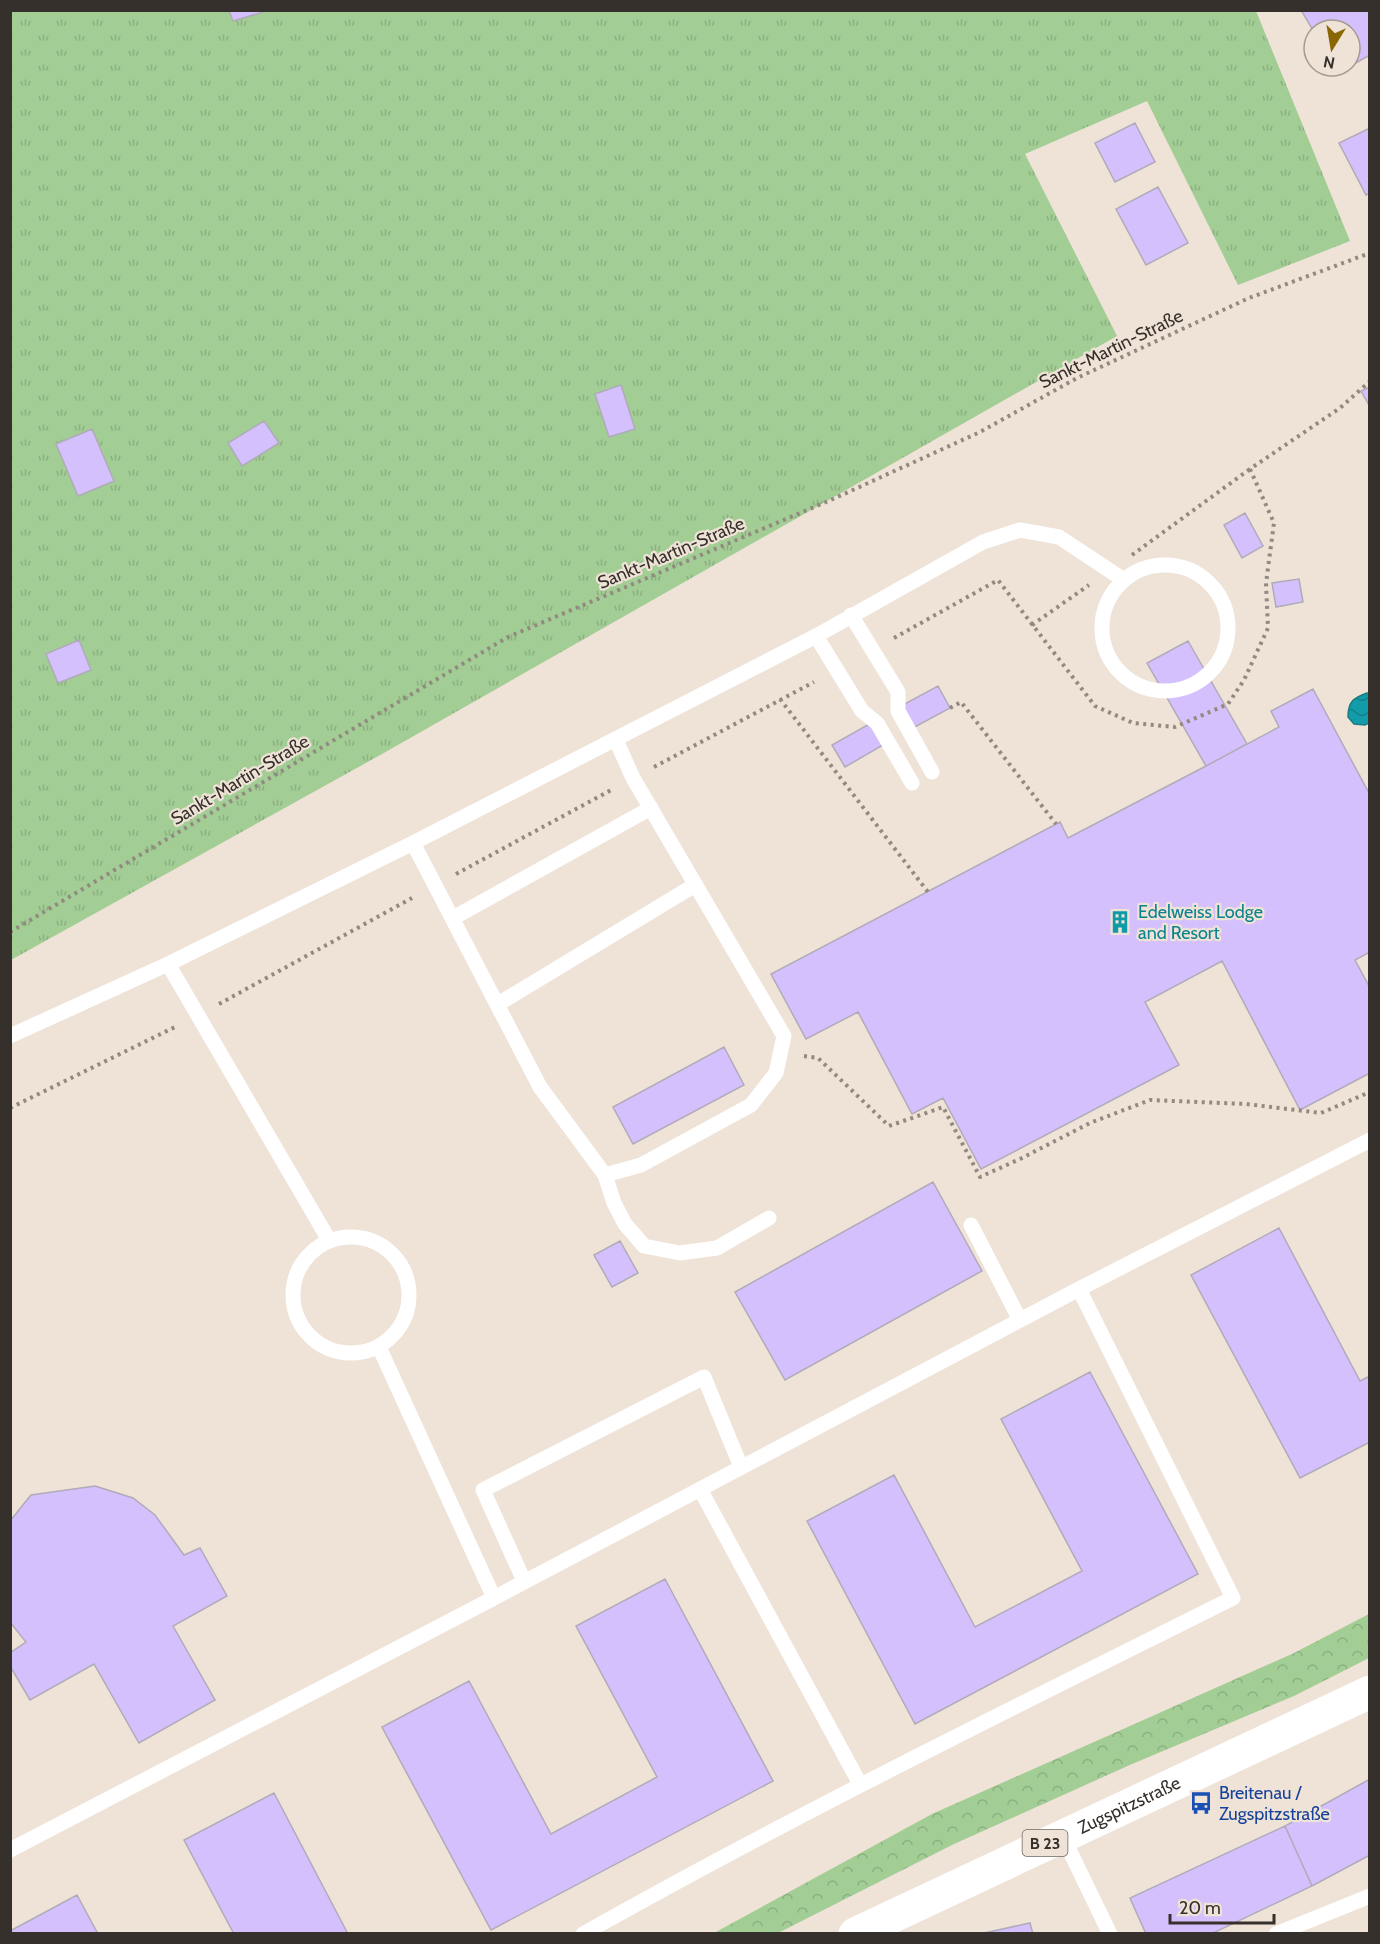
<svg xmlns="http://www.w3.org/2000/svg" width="1380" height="1944" font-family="Cabin,sans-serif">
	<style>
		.grass { fill: url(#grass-tufts) }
		.forest { fill: url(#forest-crowns) }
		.water { fill: url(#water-waves); stroke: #1c7c84; stroke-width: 1.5 }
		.building { fill: #d4c0fc; stroke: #b0abba; stroke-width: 1.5 }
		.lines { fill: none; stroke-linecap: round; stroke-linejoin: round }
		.path { stroke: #928981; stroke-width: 4; stroke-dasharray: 3 4.5; stroke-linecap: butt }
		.service { stroke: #fff; stroke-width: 15 }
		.primary { stroke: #fff; stroke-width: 33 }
		.labels { text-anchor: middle; stroke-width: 4.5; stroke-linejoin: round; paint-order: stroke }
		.shield { fill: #efe2d6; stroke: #6d655e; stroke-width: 1.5 }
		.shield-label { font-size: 16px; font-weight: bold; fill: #35302b }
		.street-label { font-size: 18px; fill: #35302b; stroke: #efe2d6 }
		.culture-label { font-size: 18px; fill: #0d838f; stroke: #efe2d6; text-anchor: start }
		.transit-label { font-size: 18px; fill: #164399; stroke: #efe2d6; text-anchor: start }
	</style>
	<defs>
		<pattern id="grass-tufts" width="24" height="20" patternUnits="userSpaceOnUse" patternTransform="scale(1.5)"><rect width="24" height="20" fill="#a2cd94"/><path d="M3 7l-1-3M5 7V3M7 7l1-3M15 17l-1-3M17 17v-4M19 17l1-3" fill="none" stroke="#8cb080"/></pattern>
		<pattern id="forest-crowns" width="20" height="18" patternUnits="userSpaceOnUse" patternTransform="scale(1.5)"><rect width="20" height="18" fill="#a2cd94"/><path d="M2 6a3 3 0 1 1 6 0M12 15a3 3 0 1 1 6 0" fill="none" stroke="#8cb080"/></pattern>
		<pattern id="water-waves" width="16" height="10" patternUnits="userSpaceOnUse" patternTransform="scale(1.5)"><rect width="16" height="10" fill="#129caa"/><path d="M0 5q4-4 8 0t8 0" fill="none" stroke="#12808b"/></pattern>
	</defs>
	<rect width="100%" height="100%" fill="#efe2d6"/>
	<path class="grass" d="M11,11H1256L1350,241L1238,285L1147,101L1025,154L1117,336L382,754L11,960Z"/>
	<path class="forest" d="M1369,1614V1658L1294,1696L1132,1764L954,1844L778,1933H714L932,1814L1294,1653Z"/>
	<path class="water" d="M1367,693L1369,694V723L1365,725L1354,724L1348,717C1348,702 1353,698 1367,693Z"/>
	<path class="building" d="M229,10H263V12L233,21Z
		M1301,10H1370V55L1338,73L1334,66H1350V30H1314V32Z
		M1135,123L1155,162L1115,182L1095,143Z
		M1370,128V193L1366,195L1339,143Z
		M1158,187L1188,243L1146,265L1116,209Z
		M621,385L635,429L609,437L595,394Z
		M1370,387V407L1361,391Z
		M264,421L279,443L242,466L228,443Z
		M92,429L114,481L78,496L56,444Z
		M1245,513L1263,546L1242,558L1224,525Z
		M1299,579L1303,602L1276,607L1272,583Z
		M79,640L91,670L58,683L46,654Z
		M1188,641L1247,744L1206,766L1147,663Z
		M938,686L950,708L911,729L899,707Z
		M1313,689L1370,795V952L1355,960L1370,988V1073L1300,1110L1222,961L1145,1002L1179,1065L981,1169L943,1098L912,1114L858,1012L806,1039L771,974L1060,822L1068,838L1206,766L1279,727L1271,711Z
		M871,723L883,745L845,767L832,745Z
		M724,1047L744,1085L633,1144L613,1107Z
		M933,1182L982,1271L785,1380L735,1292Z
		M1279,1228L1360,1381L1370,1376V1442L1300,1478L1191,1275Z
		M620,1241L638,1273L612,1287L594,1255Z
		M1090,1372L1198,1574L915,1724L807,1521L894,1475L975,1627L1082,1571L1001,1419Z
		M95,1486L133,1498L155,1515L184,1555L200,1548L227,1596L173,1626L215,1700L139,1743L94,1664L30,1700L10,1666V1653L26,1642L10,1622V1521L31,1495Z
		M665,1579L773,1781L491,1930L382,1727L469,1681L551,1834L657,1777L576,1626Z
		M1370,1779V1855L1312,1886L1285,1826Z
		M274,1793L348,1934H234L184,1840Z
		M1285,1826L1312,1886L1211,1934H1146L1130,1898Z
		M77,1895L98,1934H10V1931Z
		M1030,1923L1033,1934L984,1933Z"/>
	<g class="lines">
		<path class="path" d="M1132,555L1250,469
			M1032,625L1089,585
			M894,638L998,580L1095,706L1133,723L1175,727L1228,704L1244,680L1268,628L1266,583L1274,523L1250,469L1340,408L1370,381
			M780,699L928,892
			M950,708L961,702L1056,824
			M654,767L814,682
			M456,874L613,789
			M10,932L508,637L833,499L980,432L1077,378L1249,298L1370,253
			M219,1004L412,898
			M804,1056L818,1058L889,1126L943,1107L980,1177L1020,1159L1090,1123L1150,1100L1246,1104L1321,1113L1370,1092
			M10,1108L175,1027"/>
		<path class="service" d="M1102 628a63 63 0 1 1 126 0a63 63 0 1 1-126 0Z
			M851,615L898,692V711L932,772
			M816,636L862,711L877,723L912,783
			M413,843L540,1087L605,1175L641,1165L751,1105L776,1073L784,1036L633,778L616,740
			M453,918L651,808
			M168,964L329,1240
			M498,1004L695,885
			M10,1036L168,964L413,843L816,636L983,542L1020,530L1059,537L1124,580
			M605,1175L614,1203L625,1224L644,1246L680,1253L717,1248L769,1218
			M971,1225L1020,1320
			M293 1295a58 58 0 1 1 116 0a58 58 0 1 1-116 0Z
			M379,1347L494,1598
			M700,1489L860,1784
			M524,1581L483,1490L704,1377L741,1467
			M1062,1835L1110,1934
			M10,1850L494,1598L1079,1289L1370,1140
			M583,1934C796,1814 1015,1707 1233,1598L1079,1289
			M1276,1934L1370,1896"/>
		<path class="primary" id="s1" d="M855,1934L1370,1692"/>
	</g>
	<defs>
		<g id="building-bare" transform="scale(1.8)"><path d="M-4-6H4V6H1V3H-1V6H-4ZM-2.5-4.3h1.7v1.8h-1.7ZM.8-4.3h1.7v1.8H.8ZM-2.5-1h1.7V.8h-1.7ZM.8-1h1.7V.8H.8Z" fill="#0f9aa8" stroke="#efe2d6" stroke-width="2.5" paint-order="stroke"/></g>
		<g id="bus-bare" transform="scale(1.8)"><path d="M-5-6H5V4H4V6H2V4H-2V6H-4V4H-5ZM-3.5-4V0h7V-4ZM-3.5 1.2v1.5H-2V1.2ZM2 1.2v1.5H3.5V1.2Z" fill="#1a4fb4" stroke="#efe2d6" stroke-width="2.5" paint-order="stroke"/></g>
	</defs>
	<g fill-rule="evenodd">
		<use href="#building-bare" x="1120" y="922"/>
		<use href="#bus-bare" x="1201" y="1803"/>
	</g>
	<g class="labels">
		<rect class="shield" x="1022.5" y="1830" width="45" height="26" rx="4.5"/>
		<g class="shield-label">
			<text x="1045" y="1849">B 23</text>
		</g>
		<g class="street-label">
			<text transform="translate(1111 349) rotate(-26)" y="6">Sankt-Martin-Straße</text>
			<text transform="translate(671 553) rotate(-23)" y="6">Sankt-Martin-Straße</text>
			<text transform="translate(240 780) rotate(-31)" y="6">Sankt-Martin-Straße</text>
			<text dy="6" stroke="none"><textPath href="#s1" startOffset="303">Zugspitzstraße</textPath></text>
		</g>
		<g class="culture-label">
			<text x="1138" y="918">Edelweiss Lodge<tspan x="1138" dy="21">and Resort</tspan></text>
		</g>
		<g class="transit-label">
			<text x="1219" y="1799">Breitenau /<tspan x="1219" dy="21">Zugspitzstraße</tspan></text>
		</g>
	</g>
	<rect width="1380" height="1944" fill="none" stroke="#35302b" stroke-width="24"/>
	<g transform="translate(1332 48) rotate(191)"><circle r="28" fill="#efe2d6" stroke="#a59b92" stroke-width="1.5"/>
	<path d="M0-4.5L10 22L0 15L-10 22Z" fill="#896705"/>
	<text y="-9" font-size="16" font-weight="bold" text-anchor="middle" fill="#35302b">N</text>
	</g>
	<path d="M1170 1914v9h104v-9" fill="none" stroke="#35302b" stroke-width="3"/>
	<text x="1179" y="1914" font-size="18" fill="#35302b" stroke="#efe2d6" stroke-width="4.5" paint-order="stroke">20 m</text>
</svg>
